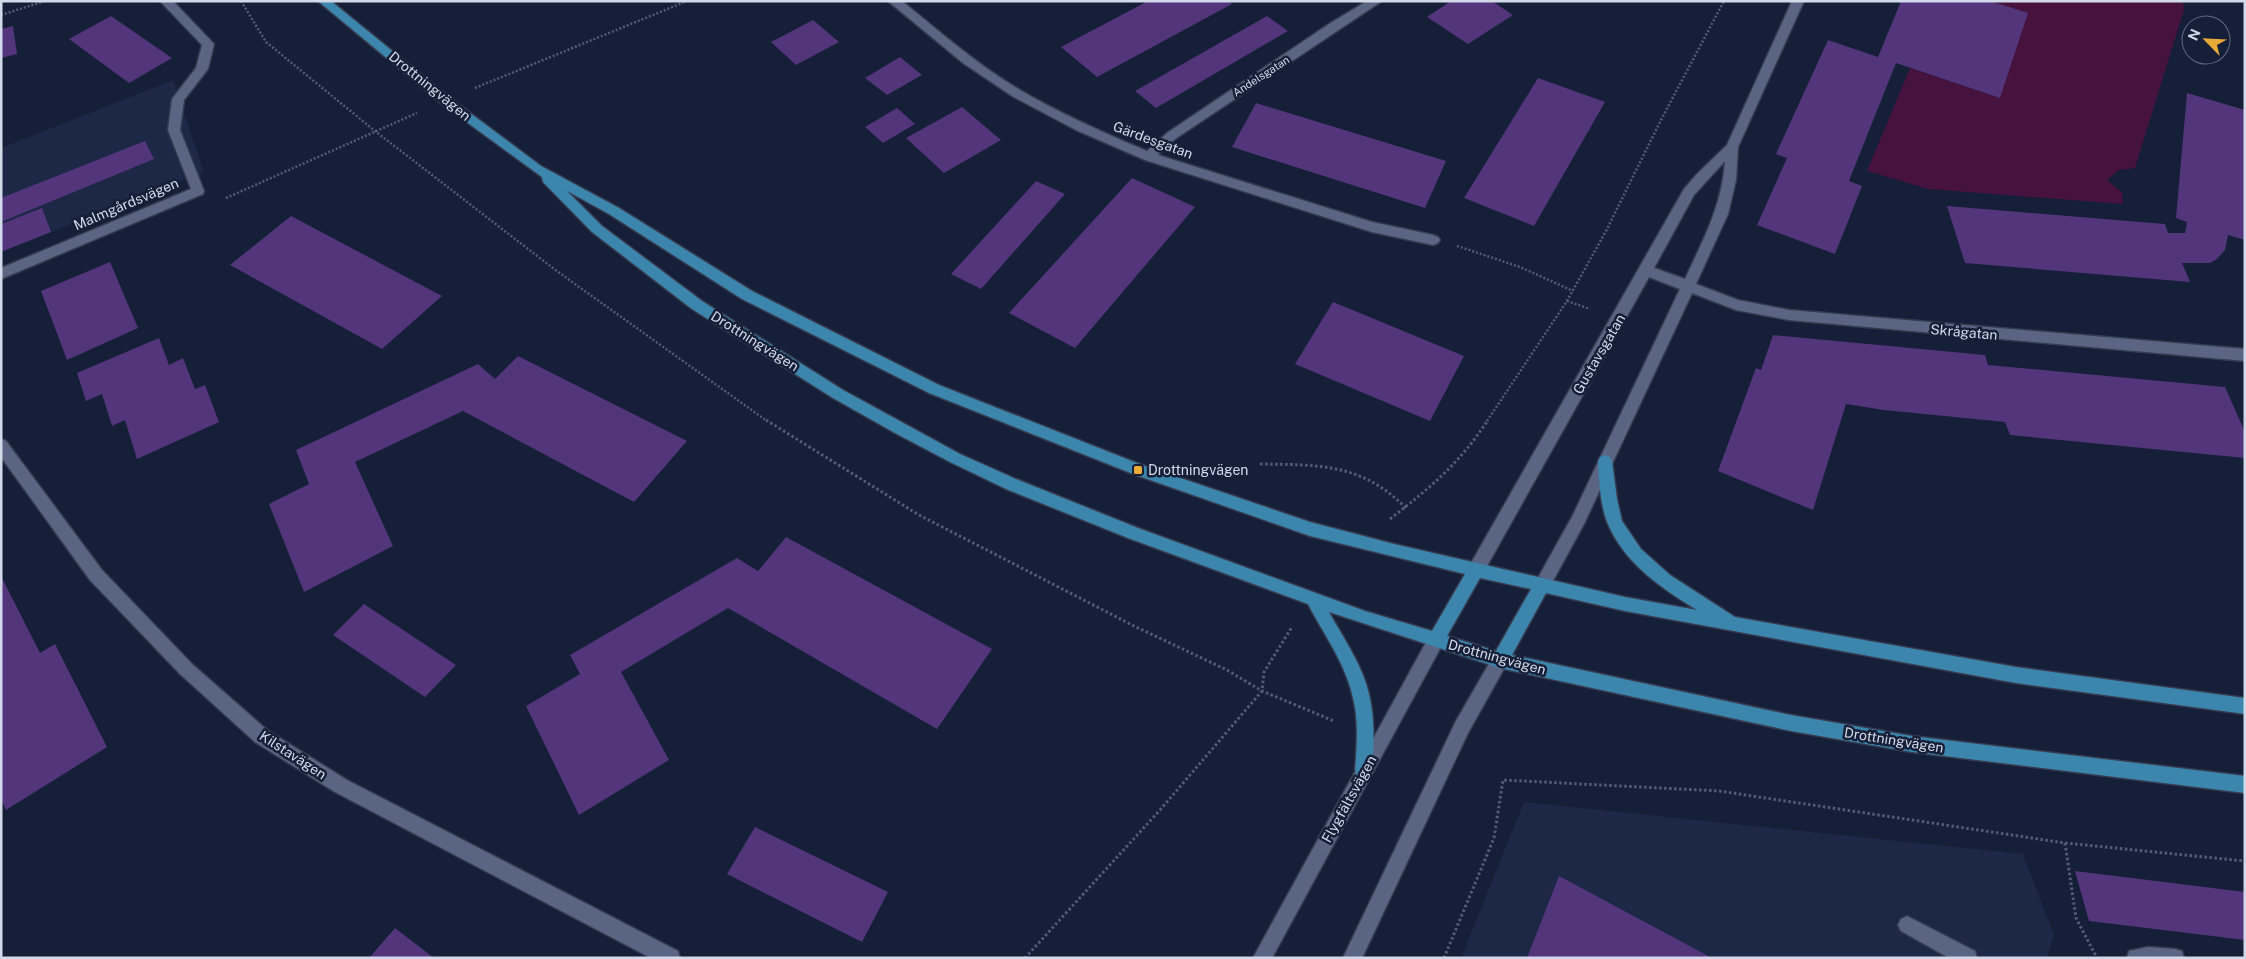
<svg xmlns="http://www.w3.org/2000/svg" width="2246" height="959" font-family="'Public Sans',sans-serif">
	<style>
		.built { fill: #1c2845 }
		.green { fill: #45133d }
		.building { fill: #52357a }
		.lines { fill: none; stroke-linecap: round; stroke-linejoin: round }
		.minor-casing { stroke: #353a4f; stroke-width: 3 }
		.major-casing { stroke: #353a4f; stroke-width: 3 }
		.path-far1 { stroke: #535c72; stroke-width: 2.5; stroke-dasharray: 2 2; stroke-linecap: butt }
		.path { stroke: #535c72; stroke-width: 3; stroke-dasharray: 2.5 2.5; stroke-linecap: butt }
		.minor { fill: #596582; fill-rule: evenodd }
		.major { fill: #3c85ac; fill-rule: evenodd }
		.poi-dot { fill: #e8ab37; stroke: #151f37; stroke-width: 2 }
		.labels { text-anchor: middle; stroke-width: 5; stroke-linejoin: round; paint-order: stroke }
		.far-street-label { font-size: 11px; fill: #d2daea; stroke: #151f37 }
		.street-label { font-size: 14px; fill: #d2daea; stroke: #151f37 }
		.poi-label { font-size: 14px; fill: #d2daea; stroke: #151f37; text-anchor: start }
	</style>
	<rect width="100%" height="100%" fill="#151f37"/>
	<path class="built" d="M173,80L204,172L1,252V148Z
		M1524,802L2023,854L2054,935L2047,958H1461Z"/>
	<path class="green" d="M1990,1H2183L2184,10L2135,168L2119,170L2107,180L2122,192L2123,204L1928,189L1867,171L1910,68L2000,98Z"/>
	<path class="building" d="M1148,1H1229L1232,4L1097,77L1061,47Z
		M1451,1H1492L1513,15L1468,44L1427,17Z
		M1901,1H1990L2028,13L2000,98L1896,63L1849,181L1862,186L1835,254L1757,225L1787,158L1776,154L1828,40L1878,57Z
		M111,16L172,58L129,83L69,39Z
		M1267,16L1288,31L1156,108L1135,91Z
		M813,20L839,42L796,65L771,42Z
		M13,26L17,54L1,58V29Z
		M900,57L922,75L887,95L865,78Z
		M1538,78L1605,102L1534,226L1464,198Z
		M2187,93L2245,110V240L2228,235L2225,250L2217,259L2210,263H2182L2190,282L1965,263L1947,206L2165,224L2168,233H2185L2187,222L2176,218Z
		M1256,103L1446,161L1425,208L1232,147Z
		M962,107L1001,140L944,173L906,138Z
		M897,108L915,124L883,143L865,127Z
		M145,141L154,159L1,222V198Z
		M1132,178L1195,207L1075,348L1009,313Z
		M1036,181L1065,194L981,289L951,274Z
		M42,208L51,232L1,252V224Z
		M291,216L442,296L382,349L230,265Z
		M110,262L138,328L67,360L41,291Z
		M1333,302L1464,356L1430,421L1295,364Z
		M1773,335L1985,355L1988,365L2225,387L2245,432V458L2010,435L2005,422L1884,410L1846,404L1813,510L1718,471L1756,368L1761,370Z
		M159,338L169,365L183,358L195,389L205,385L219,422L137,459L125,420L112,426L102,394L86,401L77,373Z
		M518,356L687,441L634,502L463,411L355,462L393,546L304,592L269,504L309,484L296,450L478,364L495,379Z
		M786,537L992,649L937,729L728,608L621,672L669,760L579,815L526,706L580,674L570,655L737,558L758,571Z
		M1,576L40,653L55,644L107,747L6,810L1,799Z
		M364,604L456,665L425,697L333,635Z
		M755,827L888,892L862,942L727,874Z
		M2075,871L2245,892V940L2089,921Z
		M1559,876L1712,958H1527Z
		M395,928L434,958H369Z"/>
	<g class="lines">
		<g class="minor-casing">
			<path id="minor" d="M160,1H173L214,44L208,69L184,100L180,130L204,191L203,194L1,279V268L191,189L168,130L172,99L196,68L202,45Z
				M888,1H902C940,32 978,65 1020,90C1061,114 1104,133 1147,151L1167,133L1329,24L1367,1H1382L1175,139L1158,155L1372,222L1433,235L1438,237L1440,240L1438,243L1433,245L1372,232L1145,160L1076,130L1012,96L963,63Z
				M1792,1H1804L1738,147L1736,180L1728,214L1696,284L1738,300L1789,310L2245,349V361L1789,320L1736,310L1692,293L1584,524L1548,590L1542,592L1536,590L1534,585L1573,515L1680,289L1649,277L1482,575L1476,577L1470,575L1468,570L1470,565L1684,189L1697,174L1727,145ZM1725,161C1722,206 1703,240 1685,279L1654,268L1694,195Z
				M1,439L6,441L102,570L192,664L267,730L347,780L678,951L680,958H651L335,792L255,742L180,674L90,580L1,457Z
				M1436,633L1442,635L1444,640L1442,645L1272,958H1253L1430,635Z
				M1500,652L1506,655L1508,660L1506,665L1468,733L1362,958H1343L1456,721L1494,655Z
				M1907,916L1975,951L1977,958H1949L1901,931L1898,925L1901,919Z
				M2148,947L2175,949L2182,951L2184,958H2127L2129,951Z"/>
		</g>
		<g class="major-casing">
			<path id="major" d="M318,1H331L450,98L541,166L619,208L752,291L939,385L1142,465L1310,522L1394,544L1625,597L1697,610C1661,588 1624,563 1607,522C1600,503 1599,481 1598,461L1600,457L1605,455L1610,457L1612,461L1617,499L1622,521L1641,549L1670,575L1735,617L2016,667L2245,698V714L2016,683L1625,611L1546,593L1512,655L1791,715L1912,736L2245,776V793L1912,752L1791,731L1500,668L1329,612C1345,641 1366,670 1371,704C1375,726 1373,748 1373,770L1370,776L1364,778L1358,776L1355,770C1357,745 1359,718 1352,694C1344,661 1323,633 1308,604L1128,538L1006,489L950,462L895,433L833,398L692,309L592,232L543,182L542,177L442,104ZM567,191L609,214L742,299L929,393L1133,474L1310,536L1465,574L1432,631L1365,611L1138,528L1016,479L960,454L843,390L702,301L602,226ZM1480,578L1531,589L1496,651L1447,636Z"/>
		</g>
		<path class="path-far1" d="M241,1L266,42L375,131L554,269L767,421
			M1,15L45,1
			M475,88L687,1
			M226,198L417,113
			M1457,246L1520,267L1573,291
			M1567,301L1590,309
			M1487,421L1567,301L1606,231L1662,118L1724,1"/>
		<path class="path" d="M766,420L919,515L1134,626L1227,670L1262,691L1334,721
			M1260,464C1320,465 1361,463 1406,508
			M1390,519C1431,487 1459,464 1488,420
			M2065,843L2076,918L2097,958
			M1025,958L1160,810L1262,691L1264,672L1292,627
			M1444,958L1494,838L1503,780L1719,791L2065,843L2245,861"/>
		<use href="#minor" class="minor"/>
		<use href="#major" class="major"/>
	</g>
	<rect class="poi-dot" x="1133" y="465" width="10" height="10" rx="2.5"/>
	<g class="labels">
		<g class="far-street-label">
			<text transform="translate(1261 76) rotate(-33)" y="4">Andelsgatan</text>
		</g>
		<g class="street-label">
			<text transform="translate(430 86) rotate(39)" y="5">Drottningvägen</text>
			<text transform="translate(1153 140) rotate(20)" y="5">Gärdesgatan</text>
			<text transform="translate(126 204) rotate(-23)" y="5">Malmgårdsvägen</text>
			<text transform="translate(1964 332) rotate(5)" y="5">Skrågatan</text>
			<text transform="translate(755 341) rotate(32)" y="5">Drottningvägen</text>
			<text transform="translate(1599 354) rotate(-60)" y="5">Gustavsgatan</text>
			<text transform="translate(1497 657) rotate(15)" y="5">Drottningvägen</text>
			<text transform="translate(1894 740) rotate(9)" y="5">Drottningvägen</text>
			<text transform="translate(293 755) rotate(33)" y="5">Kilstavägen</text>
			<text transform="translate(1349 799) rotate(-61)" y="5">Flygfältsvägen</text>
		</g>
		<g class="poi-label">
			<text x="1148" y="475">Drottningvägen</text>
		</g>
	</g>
	<rect width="2246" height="959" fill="none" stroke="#d2daea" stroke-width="5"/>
	<g transform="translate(2206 40) rotate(294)"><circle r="24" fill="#151f37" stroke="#616a7f"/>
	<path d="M0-4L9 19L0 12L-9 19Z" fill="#e8ab37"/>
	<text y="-8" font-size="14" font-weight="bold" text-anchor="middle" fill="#d2daea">N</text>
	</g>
</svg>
